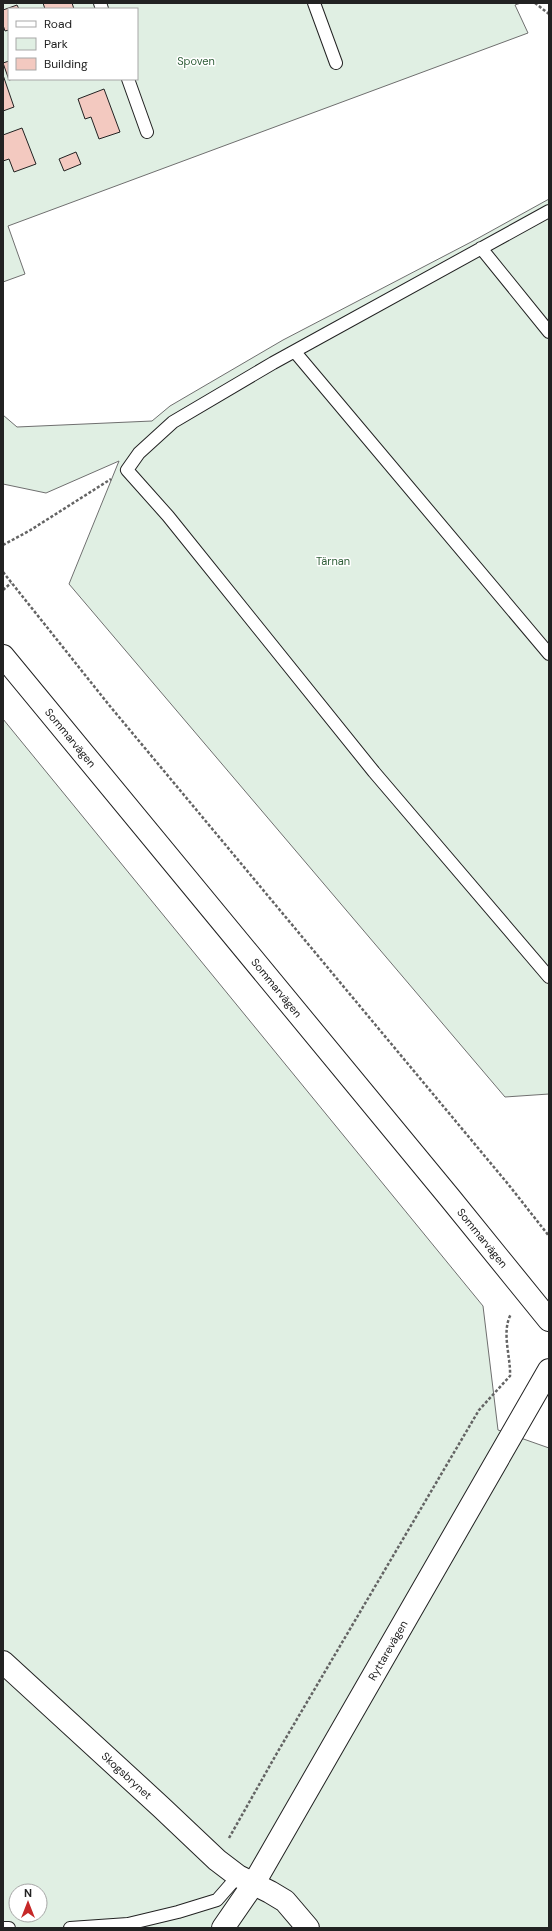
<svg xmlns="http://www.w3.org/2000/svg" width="552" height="1931" font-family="'DM Sans',sans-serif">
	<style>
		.green { fill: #e0efe3; stroke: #6f6f6f; fill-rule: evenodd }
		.building { fill: #f3c9c0; stroke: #222 }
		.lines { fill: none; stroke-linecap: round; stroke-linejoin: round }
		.service-casing { stroke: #222; stroke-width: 14 }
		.minor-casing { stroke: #222; stroke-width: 24 }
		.path { stroke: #646464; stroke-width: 2.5; stroke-dasharray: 3 2; stroke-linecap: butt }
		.service { stroke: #fff; stroke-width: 12 }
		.minor { stroke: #fff; stroke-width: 22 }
		.labels { text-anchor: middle; stroke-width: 3; stroke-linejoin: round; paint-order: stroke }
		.park-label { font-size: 11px; fill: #2f5e38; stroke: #fff }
		.street-label { font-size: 11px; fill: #222; stroke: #fff }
	</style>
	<rect width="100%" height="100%" fill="#fff"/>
	<path class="green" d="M3,3H521L515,5L528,33L8,226L25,274L3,282ZM9,9H137V79H9Z
		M549,199V1094L505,1097L69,584L119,461L46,493L3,484V415L17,427L152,421L170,406L283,340L473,241Z
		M3,719L483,1306L498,1430L549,1448V1928H3ZM16,1891H40V1915H16Z"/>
	<path class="building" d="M43,3H72L74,9H45Z
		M17,5L19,9H9V30L5,31L3,25V10Z
		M9,61V79H13L9,80L3,63Z
		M3,75L14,107L3,111Z
		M104,89L120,132L99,139L91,117L85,119L78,99Z
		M22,128L36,164L14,172L9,159L3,161V135Z
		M76,152L81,164L64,171L59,159Z"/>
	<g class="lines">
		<g class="service-casing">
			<path id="service" d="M100,3L102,9
				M314,3L336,63
				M128,79L147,132
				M549,211L273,363L173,422L139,453L127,470L168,516L374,772L549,977
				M481,248L549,332
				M295,352L549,654
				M3,1928H9
				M70,1928L128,1924L178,1912L217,1900L238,1876"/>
		</g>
		<g class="minor-casing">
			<g id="minor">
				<path id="s1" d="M3,656L450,1198L549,1320"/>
				<path id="s2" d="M3,1662L161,1807L217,1860L238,1876L270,1892L285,1901L308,1928"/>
				<path id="s3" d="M223,1928L254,1883L549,1370"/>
			</g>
		</g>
		<path class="path" d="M535,3L549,14
			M3,545L29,531L111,479
			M3,572L109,705L508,1184L549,1236
			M3,590L11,583
			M229,1838L277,1753L479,1410L510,1376C511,1357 501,1332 511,1314"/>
		<use href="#service" class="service"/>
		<use href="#minor" class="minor"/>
	</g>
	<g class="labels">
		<g class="park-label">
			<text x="196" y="65">Spoven</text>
			<text x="333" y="565">Tärnan</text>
		</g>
		<g class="street-label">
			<text dy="4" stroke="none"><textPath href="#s1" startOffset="106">Sommarvägen</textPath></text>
			<text dy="4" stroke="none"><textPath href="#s1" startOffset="430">Sommarvägen</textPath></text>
			<text dy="4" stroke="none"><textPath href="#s1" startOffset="754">Sommarvägen</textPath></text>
			<text dy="4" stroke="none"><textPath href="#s3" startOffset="323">Ryttarevägen</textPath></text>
			<text dy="4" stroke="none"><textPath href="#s2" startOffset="168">Skogsbrynet</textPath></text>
		</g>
	</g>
	<rect width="552" height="1931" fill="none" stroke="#222222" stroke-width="8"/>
	<rect x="8" y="8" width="130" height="72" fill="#ffffff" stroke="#a7a7a7"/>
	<rect x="16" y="21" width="20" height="6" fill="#ffffff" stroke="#a7a7a7"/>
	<text x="44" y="28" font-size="12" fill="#222222">Road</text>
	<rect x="16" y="38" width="20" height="12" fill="#e0efe3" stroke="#a7a7a7"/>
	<text x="44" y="48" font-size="12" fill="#222222">Park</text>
	<rect x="16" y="58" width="20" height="12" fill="#f3c9c0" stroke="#a7a7a7"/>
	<text x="44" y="68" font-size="12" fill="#222222">Building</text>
	<g transform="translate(28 1903)"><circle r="19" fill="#ffffff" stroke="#a7a7a7"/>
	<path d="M0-3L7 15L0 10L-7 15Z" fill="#c62828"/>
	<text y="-6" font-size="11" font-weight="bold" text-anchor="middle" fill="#222222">N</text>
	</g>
</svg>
